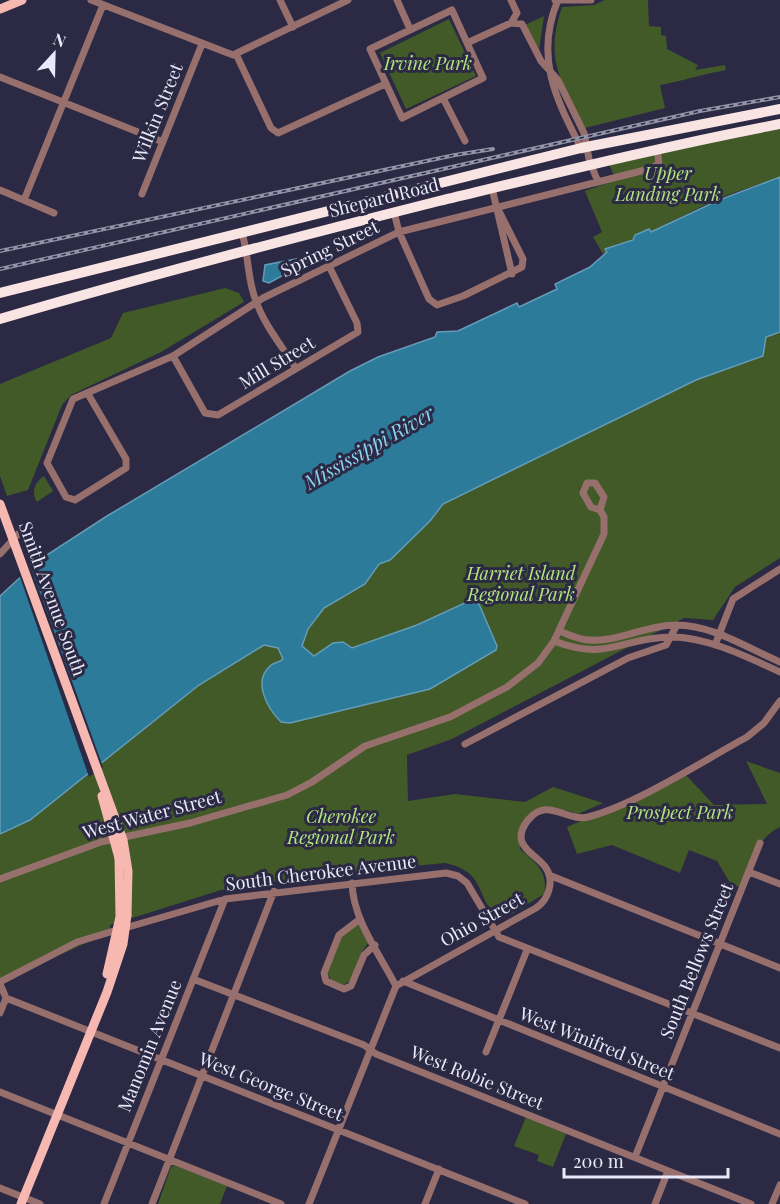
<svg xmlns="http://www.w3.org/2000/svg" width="780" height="1204" font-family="'Playfair Display',serif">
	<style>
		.green { fill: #415a27 }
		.water { fill: #2c7b9a; stroke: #659cb7; stroke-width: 1.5 }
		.pier { fill: #2b2943 }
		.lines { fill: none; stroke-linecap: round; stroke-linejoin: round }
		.minor { stroke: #97706d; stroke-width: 7 }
		.major { stroke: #f8b8b2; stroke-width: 9 }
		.highway { stroke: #f8e4e2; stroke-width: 10 }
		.rail-casing { stroke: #9393a8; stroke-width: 4 }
		.rail { stroke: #2b2943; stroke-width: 1.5; stroke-dasharray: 4.5; stroke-linecap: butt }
		.major-bridge { stroke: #f8b8b2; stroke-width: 9 }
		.labels { text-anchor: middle; stroke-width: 6; stroke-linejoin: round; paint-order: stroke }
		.park-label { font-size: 18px; font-style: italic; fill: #b2e57f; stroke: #2b2943 }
		.street-label { font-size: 18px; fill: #e9e9fa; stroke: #2b2943 }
		.water-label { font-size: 20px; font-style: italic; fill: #89d2f1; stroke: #2b2943 }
	</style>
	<rect width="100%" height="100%" fill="#2b2943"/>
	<path class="green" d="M605,0H648L649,26L661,27V35L666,36L667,49L698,65L695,70L725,65L726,70C702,74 684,81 660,85L665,108L585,128C561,80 544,61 562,7L594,5Z
		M544,16L539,51L525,25Z
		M449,19L476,76L406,109L380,53Z
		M780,128V177L719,198L650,232L649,229L624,244L619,243L606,249L607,252L603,254L593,237L602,232L585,191L616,180L609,164Z
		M225,288L239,293L244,302L161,352L71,395L62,405L28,490L7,496L0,476V384L111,338L123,313Z
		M780,332V558L735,587L713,620L684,618L452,739L407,755L408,801L455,794L525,802L553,787L603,803L578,814C541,802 518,805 520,849C535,862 549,872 544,894L508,916L500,917C474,901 489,872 445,863L308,876L221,890L110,925V932L0,982V834L30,820L199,685L264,645L307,629L324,608L365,584L379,564L390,560L430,521L443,504L696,380L762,356L766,337Z
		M44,476L53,491L37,502C30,492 36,481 44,476Z
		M746,761L780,773V827C756,838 751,865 742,888L730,883L717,861L689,850L680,873L612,845L577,854L567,827L686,775L714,805L767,804Z
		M357,925H361L369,942L361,953L350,981L343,985L331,980L327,972L341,936Z
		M526,1117L566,1134L553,1167L537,1161L539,1155L514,1146Z
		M174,1165L227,1186L220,1204H158L171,1167Z"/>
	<path class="water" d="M780,177V332L766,337L763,356L696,380L443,504L430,521L390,560L379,564L365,584L324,608L308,629L302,646L314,656L333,643L343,642L352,648L417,625L469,601L479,604L497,646L496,650L430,689L290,723L281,722C268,709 252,682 270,666C274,662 279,663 283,659L278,648L264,645L199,685L30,820L0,834V596L39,560L107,516L350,371L378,357L435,337L437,332L458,331L517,303L519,307L557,289L555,284L590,267L607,252L605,249L633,240L635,235L649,229L651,232L717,201V197L722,199Z
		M316,255L317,257L269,283L263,281L265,265Z"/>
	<path class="pier" d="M30,565L103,767L89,777L19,574Z"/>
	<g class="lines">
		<path class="minor" d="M91,0L233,55L348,0
			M280,0L293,27
			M397,0L410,29
			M555,0H591
			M558,0C534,57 556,99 582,150
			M452,10L483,78L402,118L370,49Z
			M511,23L517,13L511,0
			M467,43L511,23L522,24L541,61L558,80L584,133L590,164
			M236,54L271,128L278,133L385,84
			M0,77L163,142
			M443,98L465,141
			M590,162L598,182
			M492,188L512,274
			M0,190L54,213
			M142,194L202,44
			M24,200L103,5
			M394,212L399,232L429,299L437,305L463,296L522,267L523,259L497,207
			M242,233C249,256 247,279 256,301C264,325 283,347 296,369
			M173,356L205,413L218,415L358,332L357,323L329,266
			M88,394L126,459V468L75,500L66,497L47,463L73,399L173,356L263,298L399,232L653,168L659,163L657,149
			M587,483H595L604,497L600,510L591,507L583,493Z
			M0,554L21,531
			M559,631C568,634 579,640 590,640C619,642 646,625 676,625C713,625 747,648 780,662
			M554,641C608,662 622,637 671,637C708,637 747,657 780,672
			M715,645L733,599L780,569
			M465,744L628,658L666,645L677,625
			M749,872L780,884
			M549,875L780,968
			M0,879L101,842L190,823L287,795L312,782L365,746L450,717L507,687L538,663L554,641L604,534V517L600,510
			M352,883C353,920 379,953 396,986
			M360,919L339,935L324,973L326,981L344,989L351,986L364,955L375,945
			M125,928L225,899L446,873L458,876L467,883L499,937L780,1048
			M193,979L364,1045L376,1054L751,1204
			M403,981L780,1134
			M0,982L77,942L117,930
			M0,984L6,998
			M6,998L525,1204
			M0,1013L6,998
			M486,1052L527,950
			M0,1092L281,1204
			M635,1157L760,843
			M0,1188L40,1204
			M104,1204L225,899
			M152,1204L274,891
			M309,1204L396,986L536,908C548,900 555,882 546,868C536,853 508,846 528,820C547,796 566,822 588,817C637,804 701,762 747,737L764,723L780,701
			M425,1204L439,1169
			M655,1204L668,1171
			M772,1204L780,1185"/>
		<path class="major" d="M0,9L22,0
			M107,974L120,917L119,858
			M21,1204L107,992L123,944L127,915"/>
		<path class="highway" d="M0,293L581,148L780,109
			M0,319C145,276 292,238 439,201C552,174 665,146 780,124"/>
		<g class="rail-casing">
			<path id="rail" d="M0,251L455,155L493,149
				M0,269L700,111L780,97"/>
		</g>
		<use href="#rail" class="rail"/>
		<path class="major-bridge" d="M0,504L123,840L128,871L127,915
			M102,796L119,858"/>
	</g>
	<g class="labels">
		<g class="park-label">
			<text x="428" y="70">Irvine Park</text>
			<text x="668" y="180">Upper<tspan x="668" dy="21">Landing Park</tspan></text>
			<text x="521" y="580">Harriet Island<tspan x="521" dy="21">Regional Park</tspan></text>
			<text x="680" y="819">Prospect Park</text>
			<text x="341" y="823">Cherokee<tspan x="341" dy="21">Regional Park</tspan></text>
		</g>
		<g class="street-label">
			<text transform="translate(158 113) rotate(-68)" y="6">Wilkin Street</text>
			<text transform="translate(384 198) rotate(-14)" y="6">Shepard Road</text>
			<text transform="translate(330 249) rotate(-26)" y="6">Spring Street</text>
			<text transform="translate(277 363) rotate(-31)" y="6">Mill Street</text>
			<text transform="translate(52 599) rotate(70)" y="6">Smith Avenue South</text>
			<text transform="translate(152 815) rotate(-15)" y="6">West Water Street</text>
			<text transform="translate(321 873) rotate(-7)" y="6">South Cherokee Avenue</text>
			<text transform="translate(482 920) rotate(-29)" y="6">Ohio Street</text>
			<text transform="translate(697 961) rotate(-68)" y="6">South Bellows Street</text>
			<text transform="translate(597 1044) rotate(22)" y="6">West Winifred Street</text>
			<text transform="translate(150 1046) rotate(-68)" y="6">Manomin Avenue</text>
			<text transform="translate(477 1078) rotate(22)" y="6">West Robie Street</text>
			<text transform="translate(271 1087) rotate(22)" y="6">West George Street</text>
		</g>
		<g class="water-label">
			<text transform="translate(369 448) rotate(-30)" y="7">Mississippi River</text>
		</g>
	</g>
	<g transform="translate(54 54) rotate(22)" stroke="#2b2943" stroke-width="4.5" paint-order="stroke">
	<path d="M0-4.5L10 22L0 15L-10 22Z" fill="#e9e9fa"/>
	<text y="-9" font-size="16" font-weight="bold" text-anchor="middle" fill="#e9e9fa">N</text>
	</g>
	<path d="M564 1168v9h164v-9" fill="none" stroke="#e9e9fa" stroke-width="3"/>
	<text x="573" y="1168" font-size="18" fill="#e9e9fa" stroke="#2b2943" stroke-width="4.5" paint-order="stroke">200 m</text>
</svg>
